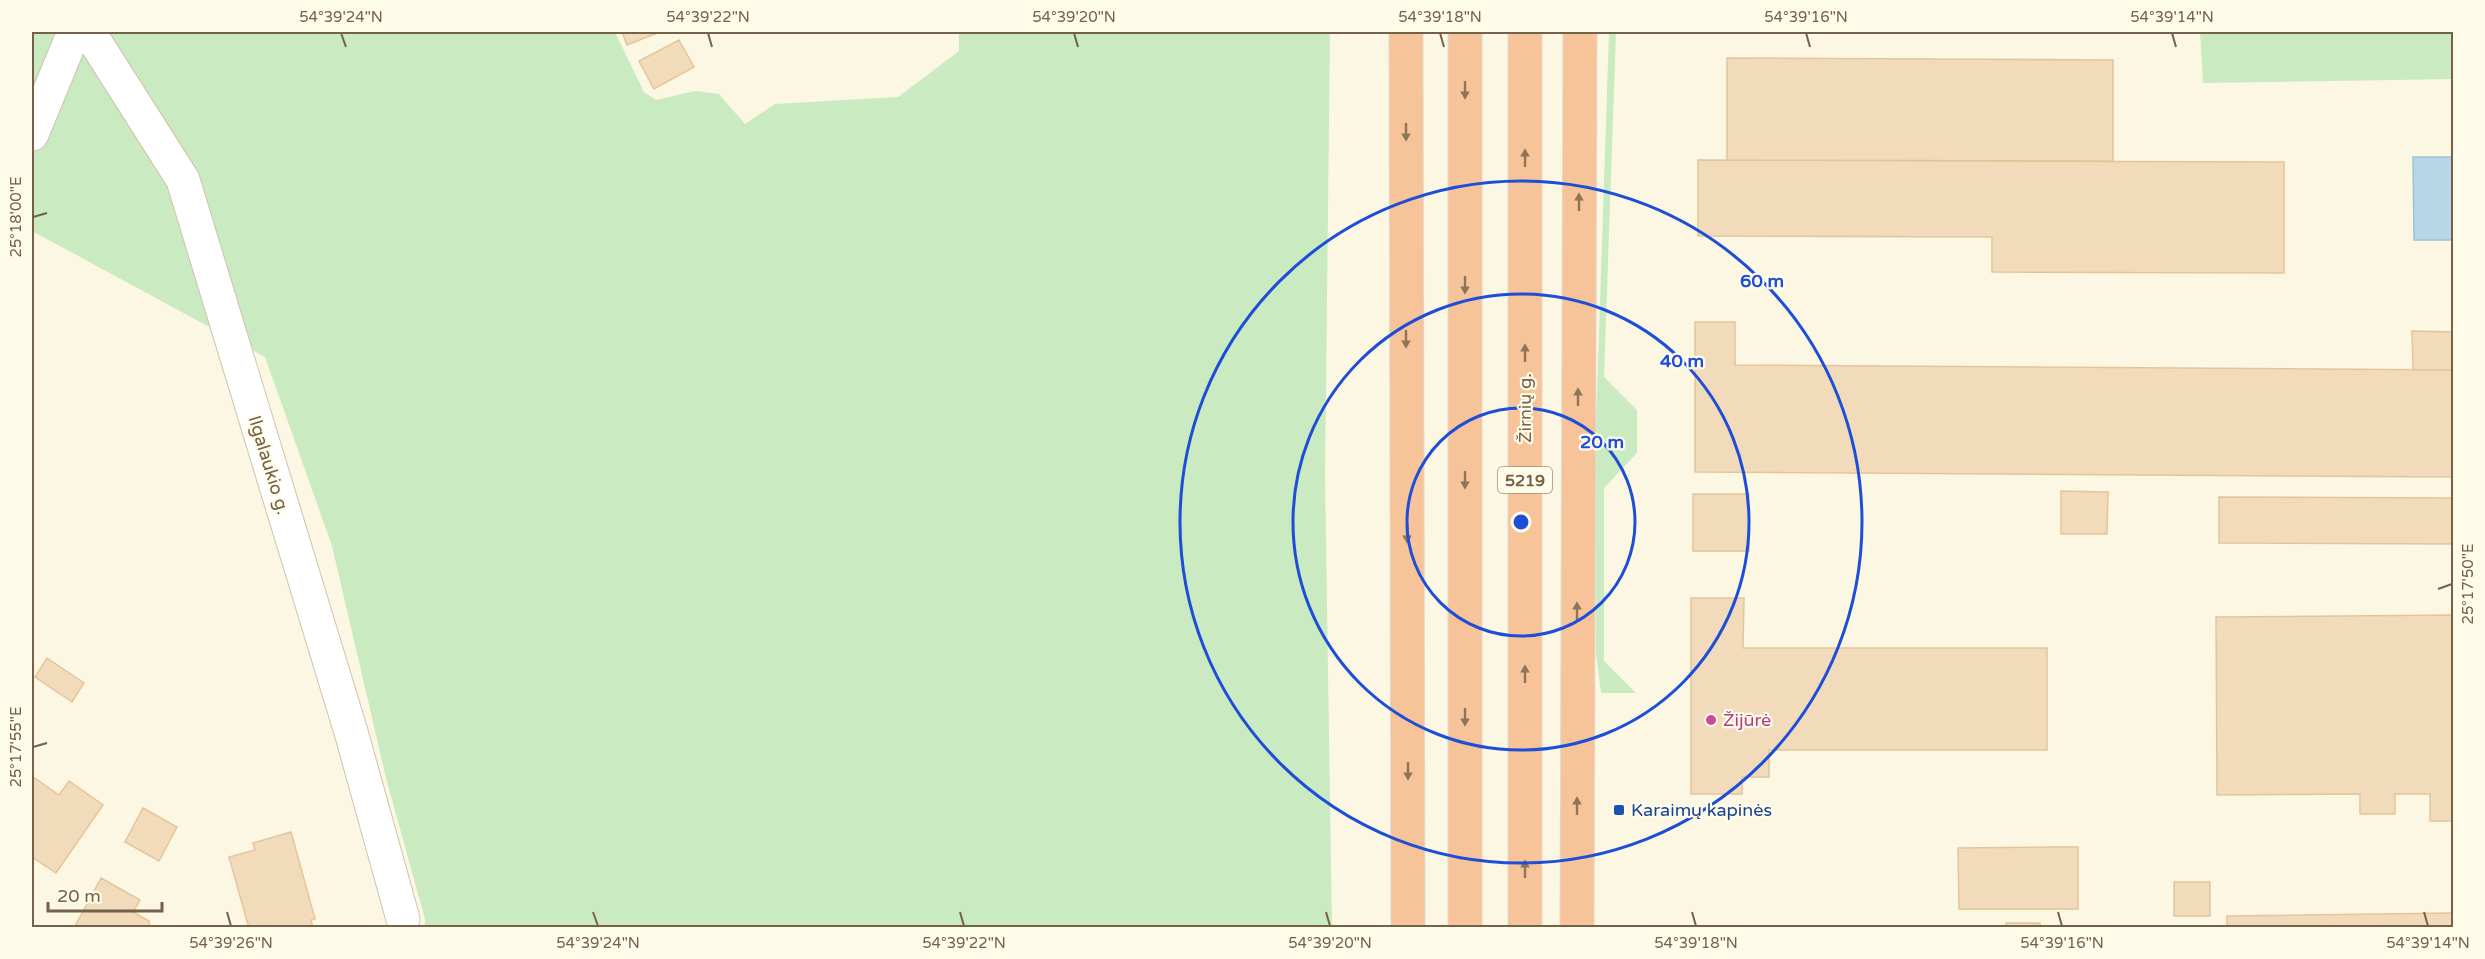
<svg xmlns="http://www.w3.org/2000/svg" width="2485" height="959" font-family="'Varela Round',sans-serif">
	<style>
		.green { fill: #caeac1 }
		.water { fill: #b7d6e6; stroke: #9ec3d8; stroke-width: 1.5 }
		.building { fill: #f2dbba; stroke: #e4c59b; stroke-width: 1.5 }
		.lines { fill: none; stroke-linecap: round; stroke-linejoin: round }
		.street-casing { stroke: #d0c3ad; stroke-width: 35 }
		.highway-casing { stroke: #ded9d3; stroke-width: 35 }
		.street { stroke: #fff; stroke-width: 33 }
		.highway { stroke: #f7c499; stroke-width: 33 }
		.oneway { fill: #8e7559 }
		.ticks { fill: none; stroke: #746149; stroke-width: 2 }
		.ring { fill: none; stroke: #1d4ed8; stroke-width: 3 }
		.hotel-dot { fill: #d1479c; stroke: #fffbe9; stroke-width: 2 }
		.transit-dot { fill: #1a4fb4; stroke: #fffbe9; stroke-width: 2 }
		.labels { text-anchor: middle; stroke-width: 4.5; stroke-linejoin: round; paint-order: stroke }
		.shield { fill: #fffbe9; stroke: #9e8f79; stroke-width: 1.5 }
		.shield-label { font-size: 16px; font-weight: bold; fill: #746149 }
		.street-label { font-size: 18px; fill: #746149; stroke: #fffbe9 }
		.hotel-label { font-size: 18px; fill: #b23c85; stroke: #fffbe9; text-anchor: start }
		.transit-label { font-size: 18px; fill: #164399; stroke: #fffbe9; text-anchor: start }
		.centre { fill: #1d4ed8; stroke: #fffbe9; stroke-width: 3 }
		.ring-label { font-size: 18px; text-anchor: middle; font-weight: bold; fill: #1d4ed8; stroke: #fffbe9; stroke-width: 4.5; stroke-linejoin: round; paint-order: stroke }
		.neatline { fill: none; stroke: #746149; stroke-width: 2 }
		.ticks-label { font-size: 15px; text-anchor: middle; fill: #746149 }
	</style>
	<rect width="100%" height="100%" fill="#fcf7e3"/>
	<path class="green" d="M32,32H615L644,92L656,100L695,91L719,94L745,124L775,104L898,97L959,51V32H1330L1325,477L1332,927H425V919L386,778L332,546L265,357L32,231Z
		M1609,32H1616L1604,377L1637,410V453L1604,488V661L1636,693H1601L1596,653L1595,454Z
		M2200,32H2453V79L2203,83Z"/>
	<path class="water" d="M2413,157H2453V240H2414Z"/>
	<path class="building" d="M622,32H660L627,45Z
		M679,40L694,67L654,89L639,61Z
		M1727,58L2113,60V161L1727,160Z
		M1698,160L2284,162V273L1992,272V237L1698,236Z
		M1695,322H1735V365L2454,370V477L1695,472Z
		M2412,331L2454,332V370H2413Z
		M2061,491L2108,492L2107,534H2061Z
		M1693,494H1749V551H1693Z
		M2219,497L2454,498V544L2219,543Z
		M1691,598H1744L1743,648H2047V750H1769V777H1742V794H1691Z
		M2454,615V821H2430V794H2395V814H2360V794L2217,795L2216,617Z
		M47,658L84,683L72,702L35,677Z
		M32,776L59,795L69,781L103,805L56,873L32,857Z
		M143,808L177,827L159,861L125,842Z
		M291,832L315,919L311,920L313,928H249L229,857L255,850L253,843Z
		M2048,847H2078V909H1959L1958,848Z
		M101,878L140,900L133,912L149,921L150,928H74Z
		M2174,882H2210V916H2174Z
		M2454,913V928H2227V916Z
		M2006,923H2040V928H2006Z"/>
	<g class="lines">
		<g class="street-casing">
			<path id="street" d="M89,32L183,180L351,732L403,919
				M32,134L74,32"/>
		</g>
		<g class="highway-casing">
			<path id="highway" d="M1406,32L1408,928
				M1465,928V32
				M1525,928V32
				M1577,928L1580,32"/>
		</g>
		<use href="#street" class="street"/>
		<use href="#highway" class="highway"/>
	</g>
	<defs><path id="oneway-solid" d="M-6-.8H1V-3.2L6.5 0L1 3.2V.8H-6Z" transform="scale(1.5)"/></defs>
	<g class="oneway">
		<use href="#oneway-solid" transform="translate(1465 90) rotate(90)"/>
		<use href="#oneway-solid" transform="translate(1406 132) rotate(90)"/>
		<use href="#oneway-solid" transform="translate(1525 158) rotate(-90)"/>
		<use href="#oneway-solid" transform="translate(1579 202) rotate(-90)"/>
		<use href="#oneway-solid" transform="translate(1465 285) rotate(90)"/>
		<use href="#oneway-solid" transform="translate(1406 339) rotate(90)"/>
		<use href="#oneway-solid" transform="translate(1525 353) rotate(-90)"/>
		<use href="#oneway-solid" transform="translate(1578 397) rotate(-90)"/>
		<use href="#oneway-solid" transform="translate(1465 480) rotate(90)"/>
		<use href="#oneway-solid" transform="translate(1407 534) rotate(90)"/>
		<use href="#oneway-solid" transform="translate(1577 611) rotate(-90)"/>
		<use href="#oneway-solid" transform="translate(1525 674) rotate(-90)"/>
		<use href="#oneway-solid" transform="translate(1465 717) rotate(90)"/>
		<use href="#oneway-solid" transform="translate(1408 771) rotate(90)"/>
		<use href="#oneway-solid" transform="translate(1577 806) rotate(-90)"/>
		<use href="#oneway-solid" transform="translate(1525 869) rotate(-90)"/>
	</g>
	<path class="ticks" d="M341,33L346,47M708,33L712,47M1074,33L1078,47M1440,33L1444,47M1806,33L1810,47M2172,33L2176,47M33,217L47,213M2438,589L2452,584M33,747L47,743M227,912L231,926M593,912L598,926M960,912L964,926M1326,912L1330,926M1692,912L1696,926M2058,912L2062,926M2424,912L2428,926"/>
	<g class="ring">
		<circle cx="1521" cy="522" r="114"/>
		<circle cx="1521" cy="522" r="228"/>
		<circle cx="1521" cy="522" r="341"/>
	</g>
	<circle class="hotel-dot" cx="1711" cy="720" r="6"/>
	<rect class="transit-dot" x="1613" y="804" width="12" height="12" rx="3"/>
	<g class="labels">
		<rect class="shield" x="1498" y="467" width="54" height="26" rx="4.5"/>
		<g class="shield-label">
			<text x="1525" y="486">5219</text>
		</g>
		<g class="street-label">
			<text transform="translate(1525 408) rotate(-90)" y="6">Žirnių g.</text>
			<text transform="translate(269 465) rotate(73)" y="6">Ilgalaukio g.</text>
		</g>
		<g class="hotel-label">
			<text x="1723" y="726">Žijūrė</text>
		</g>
		<g class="transit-label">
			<text x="1631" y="816">Karaimų kapinės</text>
		</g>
	</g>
	<circle cx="1521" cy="522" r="9" class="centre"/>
	<g class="ring-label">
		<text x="1762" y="287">60 m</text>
		<text x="1682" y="367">40 m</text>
		<text x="1602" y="448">20 m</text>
	</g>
	<rect width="2485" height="959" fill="none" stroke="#fffbe9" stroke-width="66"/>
	<path d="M48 902v9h114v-9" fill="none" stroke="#746149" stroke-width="3"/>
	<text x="57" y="902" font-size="18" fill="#746149" stroke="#fffbe9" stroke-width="4.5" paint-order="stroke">20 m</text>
	<rect x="33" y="33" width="2419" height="893" class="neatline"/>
	<g class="ticks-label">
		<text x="341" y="22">54°39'24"N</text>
		<text x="708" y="22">54°39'22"N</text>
		<text x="1074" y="22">54°39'20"N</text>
		<text x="1440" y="22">54°39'18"N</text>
		<text x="1806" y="22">54°39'16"N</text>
		<text x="2172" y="22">54°39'14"N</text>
		<text transform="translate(16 217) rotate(-90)" y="5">25°18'00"E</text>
		<text transform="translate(2468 584) rotate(-90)" y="5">25°17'50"E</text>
		<text transform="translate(16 747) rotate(-90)" y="5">25°17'55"E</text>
		<text x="231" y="948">54°39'26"N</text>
		<text x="598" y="948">54°39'24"N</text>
		<text x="964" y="948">54°39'22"N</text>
		<text x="1330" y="948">54°39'20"N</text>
		<text x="1696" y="948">54°39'18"N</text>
		<text x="2062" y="948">54°39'16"N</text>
		<text x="2428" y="948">54°39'14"N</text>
	</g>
</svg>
